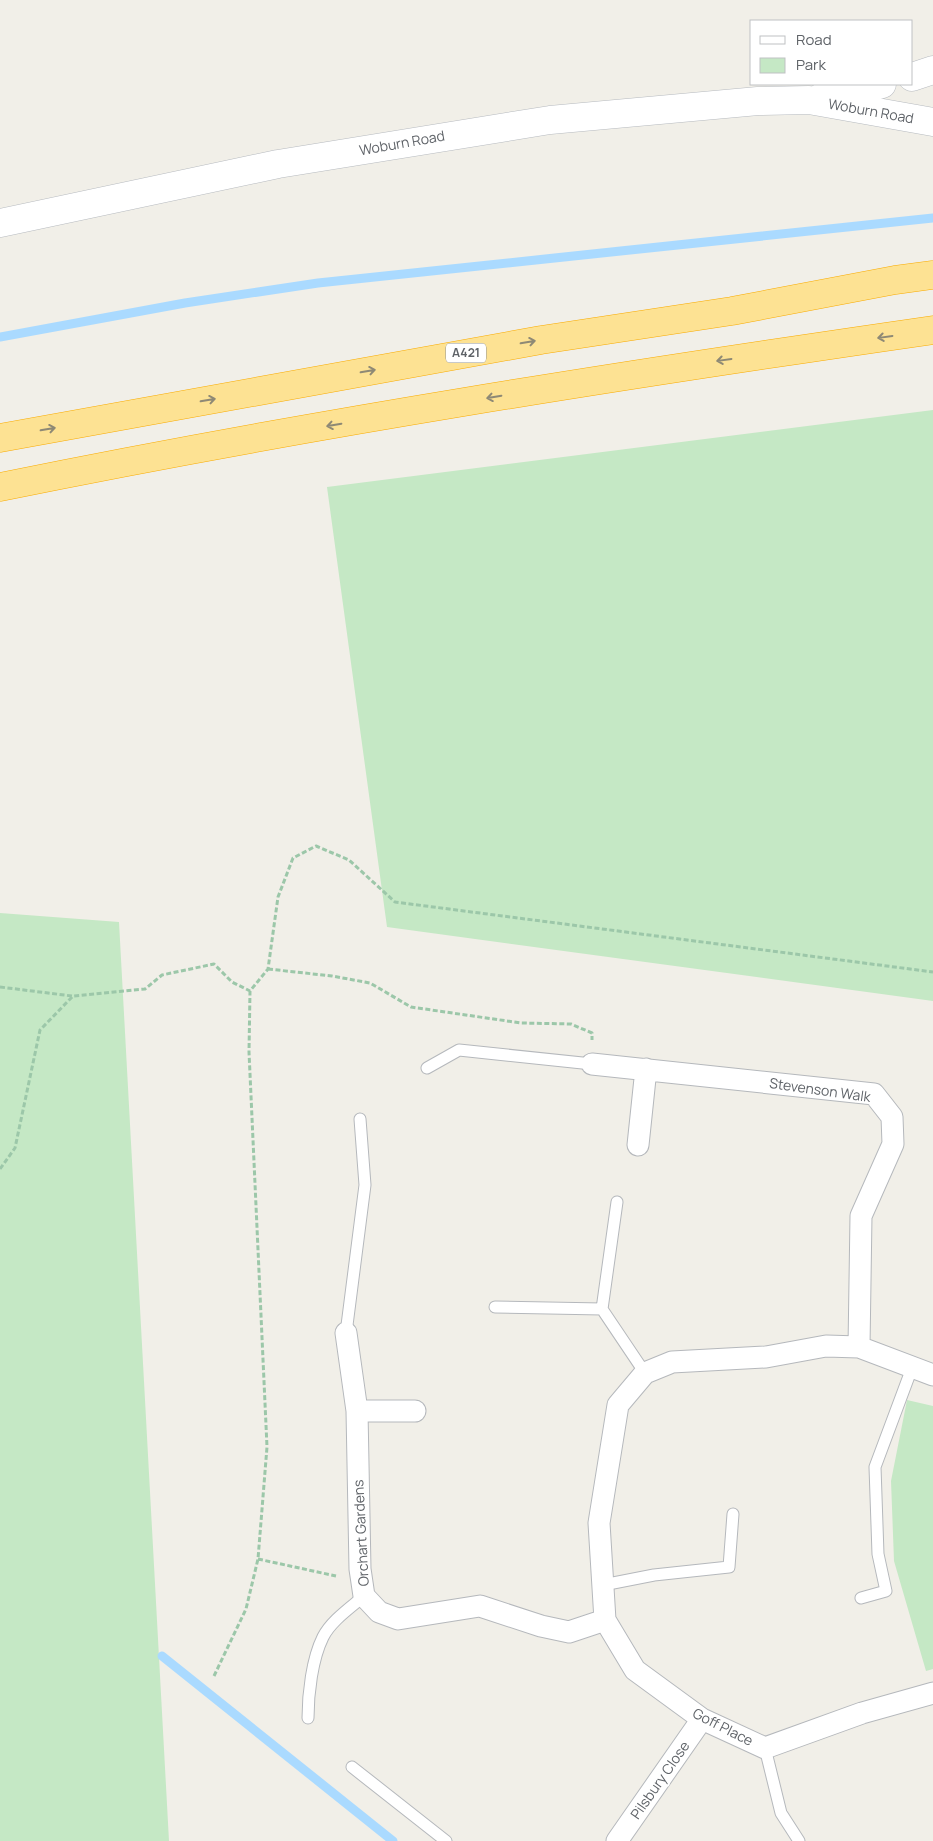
<svg xmlns="http://www.w3.org/2000/svg" width="933" height="1841" font-family="Manrope,sans-serif">
	<style>
		.green { fill: #c5e8c5 }
		.lines { fill: none; stroke-linecap: round; stroke-linejoin: round }
		.stream { stroke: #aadaff; stroke-width: 9 }
		.lane-casing { stroke: #b5b8bc; stroke-width: 13 }
		.street-casing { stroke: #b5b8bc; stroke-width: 23 }
		.secondary-casing { stroke: #b6babf; stroke-width: 29 }
		.highway-casing { stroke: #f9ab00; stroke-width: 29 }
		.path { stroke: #9cc7a9; stroke-width: 3; stroke-dasharray: 5 2.5; stroke-linecap: butt }
		.lane { stroke: #fff; stroke-width: 11 }
		.street { stroke: #fff; stroke-width: 21 }
		.secondary { stroke: #fff; stroke-width: 28 }
		.highway { stroke: #fde293; stroke-width: 28 }
		.oneway { stroke: #8e8975 }
		.labels { text-anchor: middle; stroke-width: 4; stroke-linejoin: round; paint-order: stroke }
		.shield { fill: #fff; stroke: #8f9295; stroke-width: 1 }
		.shield-label { font-size: 12px; font-weight: bold; fill: #5f6368 }
		.street-label { font-size: 14px; fill: #5f6368; stroke: #fff }
	</style>
	<rect width="100%" height="100%" fill="#f1efe8"/>
	<path class="green" d="M933,410V1001L387,927L327,487Z
		M0,913L119,922L169,1841H0Z
		M907,1400L933,1406V1669L926,1671L894,1561L891,1481Z"/>
	<g class="lines">
		<path class="stream" d="M0,337L185,303L318,283L933,218
			M162,1656L393,1841"/>
		<g class="lane-casing">
			<path id="lane" d="M427,1068L459,1050L592,1064
				M617,1202L602,1309L645,1373
				M495,1307L602,1309
				M346,1333L365,1185L360,1119
				M603,1585L654,1575L729,1567L733,1514
				M861,1598L886,1591L878,1554L875,1467L912,1368
				M308,1718C308,1694 312,1659 323,1637C331,1621 350,1608 364,1596
				M765,1748L781,1813L799,1841
				M352,1767L446,1841"/>
		</g>
		<g class="street-casing">
			<path id="street" d="M592,1064L874,1094L892,1117L893,1144L861,1216L859,1347
				M638,1145L646,1069
				M346,1333L357,1411L360,1569L364,1596L379,1612L398,1619L480,1606L541,1626L569,1632L605,1620
				M933,1375L859,1347L826,1346L766,1357L672,1362L645,1373L618,1405L599,1523L605,1620L635,1670L702,1719L765,1748L862,1713L933,1693
				M357,1411H415
				M617,1841L702,1719"/>
		</g>
		<g class="secondary-casing">
			<path id="secondary" d="M912,77L933,70
				M820,98L882,84
				M0,223L278,164L550,120L758,101L809,100L933,122"/>
		</g>
		<g class="highway-casing">
			<path id="highway" d="M0,438L541,340L732,311L895,280L933,275
				M0,487C309,424 621,375 933,330"/>
		</g>
		<path class="path" d="M268,969L332,976L370,983L411,1007L521,1023L571,1024L592,1033V1040
			M0,987L72,996
			M0,1169L15,1148L40,1030L73,996L145,989L162,975L214,964L232,982L250,991
			M258,1559L336,1576
			M214,1676L246,1609L258,1559L267,1447L249,1052L250,991L268,969L278,897L293,858L316,846L349,860L395,902L933,972"/>
		<use href="#lane" class="lane"/>
		<use href="#street" class="street"/>
		<use href="#secondary" class="secondary"/>
		<use href="#highway" class="highway"/>
	</g>
	<defs><path id="oneway-shaft" d="M-6 0H5M1.5-3L5.5 0L1.5 3" fill="none" stroke-width="1.6" stroke-linecap="round" stroke-linejoin="round" transform="scale(1.25)"/></defs>
	<g class="oneway">
		<use href="#oneway-shaft" transform="translate(885 337) rotate(172)"/>
		<use href="#oneway-shaft" transform="translate(528 342) rotate(-10)"/>
		<use href="#oneway-shaft" transform="translate(724 360) rotate(172)"/>
		<use href="#oneway-shaft" transform="translate(368 371) rotate(-10)"/>
		<use href="#oneway-shaft" transform="translate(494 397) rotate(170)"/>
		<use href="#oneway-shaft" transform="translate(208 400) rotate(-10)"/>
		<use href="#oneway-shaft" transform="translate(334 425) rotate(170)"/>
		<use href="#oneway-shaft" transform="translate(48 429) rotate(-10)"/>
	</g>
	<g class="labels">
		<rect class="shield" x="446" y="343.5" width="40" height="19" rx="4"/>
		<g class="shield-label">
			<text x="466" y="357">A421</text>
		</g>
		<g class="street-label">
			<text transform="translate(871 111) rotate(10)" y="5">Woburn Road</text>
			<text transform="translate(402 143) rotate(-10)" y="5">Woburn Road</text>
			<text transform="translate(820 1090) rotate(8)" y="5">Stevenson Walk</text>
			<text transform="translate(361 1533) rotate(-93)" y="5">Orchart Gardens</text>
			<text transform="translate(723 1727) rotate(27)" y="5">Goff Place</text>
			<text transform="translate(660 1780) rotate(-55)" y="5">Pilsbury Close</text>
		</g>
	</g>
	<rect x="750" y="20" width="162" height="65" fill="#ffffff" stroke="#bfc1c3"/>
	<rect x="760" y="36" width="25" height="8" fill="#ffffff" stroke="#bfc1c3"/>
	<text x="796" y="45" font-size="15" fill="#5f6368">Road</text>
	<rect x="760" y="58" width="25" height="15" fill="#c5e8c5" stroke="#bfc1c3"/>
	<text x="796" y="70" font-size="15" fill="#5f6368">Park</text>
</svg>
